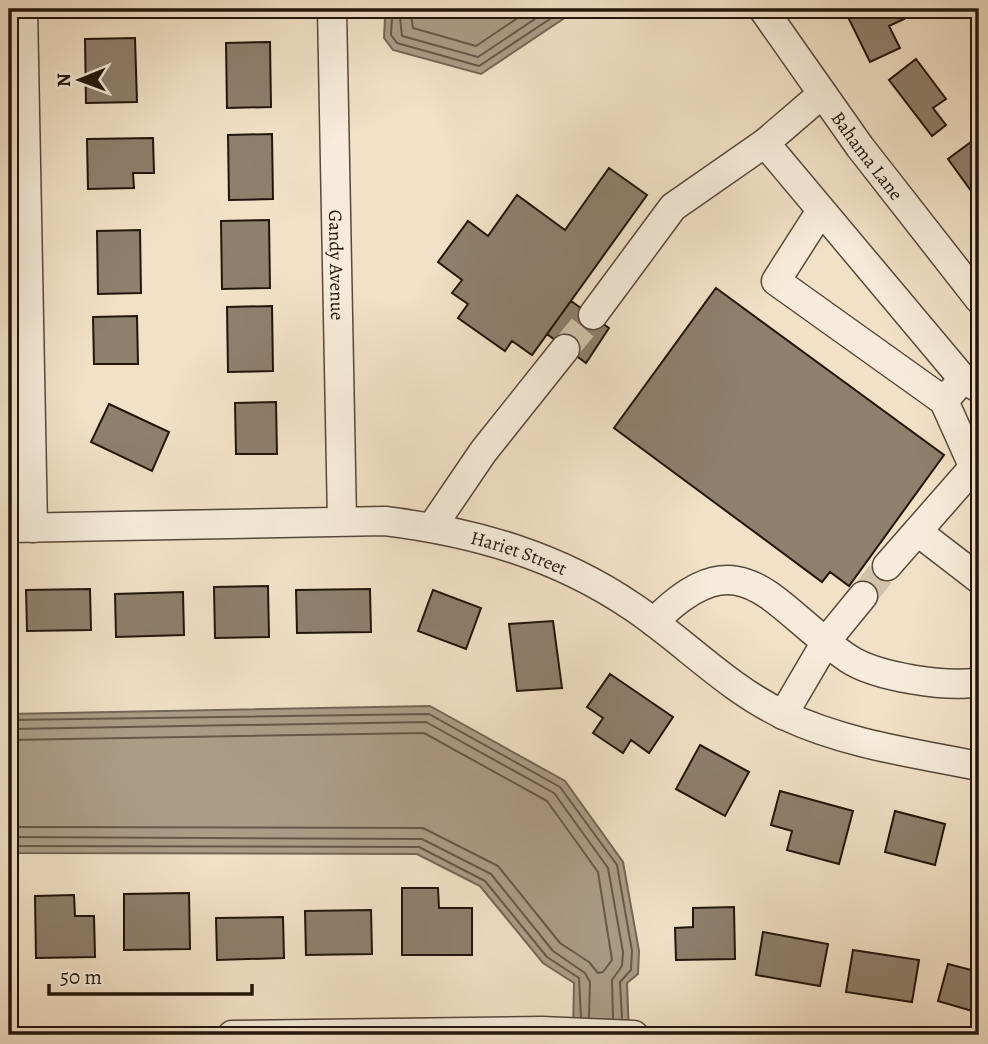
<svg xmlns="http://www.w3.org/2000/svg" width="988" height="1044" font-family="Alegreya,serif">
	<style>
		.water { fill: #ac9c87; stroke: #756655; stroke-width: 2 }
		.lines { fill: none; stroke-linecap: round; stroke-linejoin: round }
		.shore { stroke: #685849; stroke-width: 2 }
		.building { fill: #8f7f6d; stroke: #23150b; stroke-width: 2 }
		.minor-tunnel { stroke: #d3c2ab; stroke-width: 28; stroke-dasharray: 28 14; stroke-linecap: butt }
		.minor-casing { stroke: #57483a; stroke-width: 31 }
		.minor { stroke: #f7ecdb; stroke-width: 28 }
		.labels { text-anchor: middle; stroke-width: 5; stroke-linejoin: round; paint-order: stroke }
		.street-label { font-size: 19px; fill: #23150b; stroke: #f7ecdb }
	</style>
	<rect width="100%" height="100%" fill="#f2e1c7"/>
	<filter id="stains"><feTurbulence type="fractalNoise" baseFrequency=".00286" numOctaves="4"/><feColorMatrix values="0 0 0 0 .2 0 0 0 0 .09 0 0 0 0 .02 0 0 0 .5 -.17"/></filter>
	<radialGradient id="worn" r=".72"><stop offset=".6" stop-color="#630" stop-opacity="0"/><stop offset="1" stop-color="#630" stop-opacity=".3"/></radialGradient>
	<path class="water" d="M379,9H578L481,74L393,50L384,38L385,17Z
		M430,706L565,781L623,862L639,951L638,974L627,983L629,1035H573L574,983L543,963L480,886L417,854L9,853V714Z"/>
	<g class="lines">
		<path class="shore" d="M388,9L392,17L391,35L397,43L479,66L565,9
			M399,9L402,36L478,57L550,9
			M410,9L413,28L476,46L531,9
			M9,720L429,714L560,787L617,865L632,951L631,970L620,982L622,1019
			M9,729L426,722L554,793L608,868L623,952L622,966L612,980L613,1018
			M9,740L424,733L547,801L598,872L612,960L603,972L598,973L589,962L560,943L498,866L423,828L9,827
			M9,837L422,839L491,874L553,951L585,973L590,982L589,1017
			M9,846L419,847L485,881L547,957L579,978L581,1017"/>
	</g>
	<path class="building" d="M89,9H126L127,15L89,16Z
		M844,9H899L904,19L889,26L900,48L870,62Z
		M135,38L137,102L86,103L85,39Z
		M270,42L271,107L227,108L226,43Z
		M916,59L946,99L933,108L946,125L932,136L889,80Z
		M272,134L273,199L229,200L228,135Z
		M979,136V202L948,159Z
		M153,138L154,173H133L134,188L88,189L87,139Z
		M609,168L647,195L532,355L512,341L505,351L458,318L468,304L452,293L462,280L438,262L468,221L488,236L517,195L565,230Z
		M269,220L270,288L222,289L221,221Z
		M140,230L141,293L98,294L97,231Z
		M716,288L944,455L849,586L830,572L822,582L614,428Z
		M571,301L609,328L586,363L547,334Z
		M272,306L273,371L228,372L227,307Z
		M137,316L138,364H94L93,317Z
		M276,402L277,454H236L235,403Z
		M109,404L169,432L152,471L91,442Z
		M268,586L269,637L215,638L214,587Z
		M90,589L91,630L27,631L26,590Z
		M370,589L371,632L297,633L296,590Z
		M433,590L481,608L466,649L418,631Z
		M183,592L184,635L116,637L115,594Z
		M553,621L562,688L517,691L509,624Z
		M610,674L673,717L649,753L631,740L623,753L593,733L603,718L587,707Z
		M700,745L749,772L725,816L676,789Z
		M780,791L853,811L839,864L787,850L792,831L771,825Z
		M895,811L945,824L935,865L885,852Z
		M977,829H979V859L971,857Z
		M402,888H438L439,908H472V955H402Z
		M189,893L190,949L124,950V894Z
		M74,895L75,916H94L95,957L36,958L35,896Z
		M9,905H10L11,957H9Z
		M734,907L735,959L676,960L675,928L693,927V908Z
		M371,910L372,954L306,955L305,911Z
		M283,917L284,958L217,960L216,918Z
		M763,932L828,944L820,986L756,975Z
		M853,950L919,960L912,1002L846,992Z
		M948,964L979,972V1013L938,1001Z"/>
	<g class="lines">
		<path class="minor-tunnel" d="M565,349L593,315
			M863,596L887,566"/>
		<g class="minor-casing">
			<g id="minor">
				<path d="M23,9L33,528"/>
				<path id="s1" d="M332,9L342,521"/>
				<path id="s2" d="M763,9L860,147L979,299"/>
				<path d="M822,94L765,143L963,379L979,388"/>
				<path d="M820,212L776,281L944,401"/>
				<path d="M593,315L673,207L765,143"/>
				<path d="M956,387L944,401L974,468"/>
				<path d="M432,527L483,452L565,349"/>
				<path id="s3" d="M9,528L385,521C475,532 558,556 633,607C685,642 727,688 784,715C845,744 914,753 979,766"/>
				<path d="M918,532L979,579"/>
				<path d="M887,566L979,461"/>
				<path d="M654,622C743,531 773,609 849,659C877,677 947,688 979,682"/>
				<path d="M783,715L827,640L863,596"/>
				<path d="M232,1035L542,1031L634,1035"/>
			</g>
		</g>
		<use href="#minor" class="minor"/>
	</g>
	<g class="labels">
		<g class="street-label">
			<text dy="7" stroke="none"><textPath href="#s2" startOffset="180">Bahama Lane</textPath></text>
			<text dy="7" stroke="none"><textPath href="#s1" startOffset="256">Gandy Avenue</textPath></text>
			<text dy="7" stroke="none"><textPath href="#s3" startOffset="514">Hariet Street</textPath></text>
		</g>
	</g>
	<rect width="988" height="1044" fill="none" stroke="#f2e1c7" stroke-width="35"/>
	<rect x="10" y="10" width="967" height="1023" fill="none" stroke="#23150b" stroke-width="3.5"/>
	<rect x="18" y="18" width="953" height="1009" fill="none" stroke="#23150b" stroke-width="2"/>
	<g transform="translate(80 80) rotate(269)" stroke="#f7ecdb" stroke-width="5" paint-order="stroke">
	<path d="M0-5L12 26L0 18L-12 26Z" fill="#23150b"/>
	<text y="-10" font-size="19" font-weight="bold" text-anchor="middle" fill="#23150b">N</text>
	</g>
	<path d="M49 984v10h203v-10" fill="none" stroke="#23150b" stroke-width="3.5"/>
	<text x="60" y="984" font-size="21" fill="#23150b" stroke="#f7ecdb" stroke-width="5" paint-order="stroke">50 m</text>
	<rect width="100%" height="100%" filter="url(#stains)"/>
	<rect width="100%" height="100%" fill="url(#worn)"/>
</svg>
